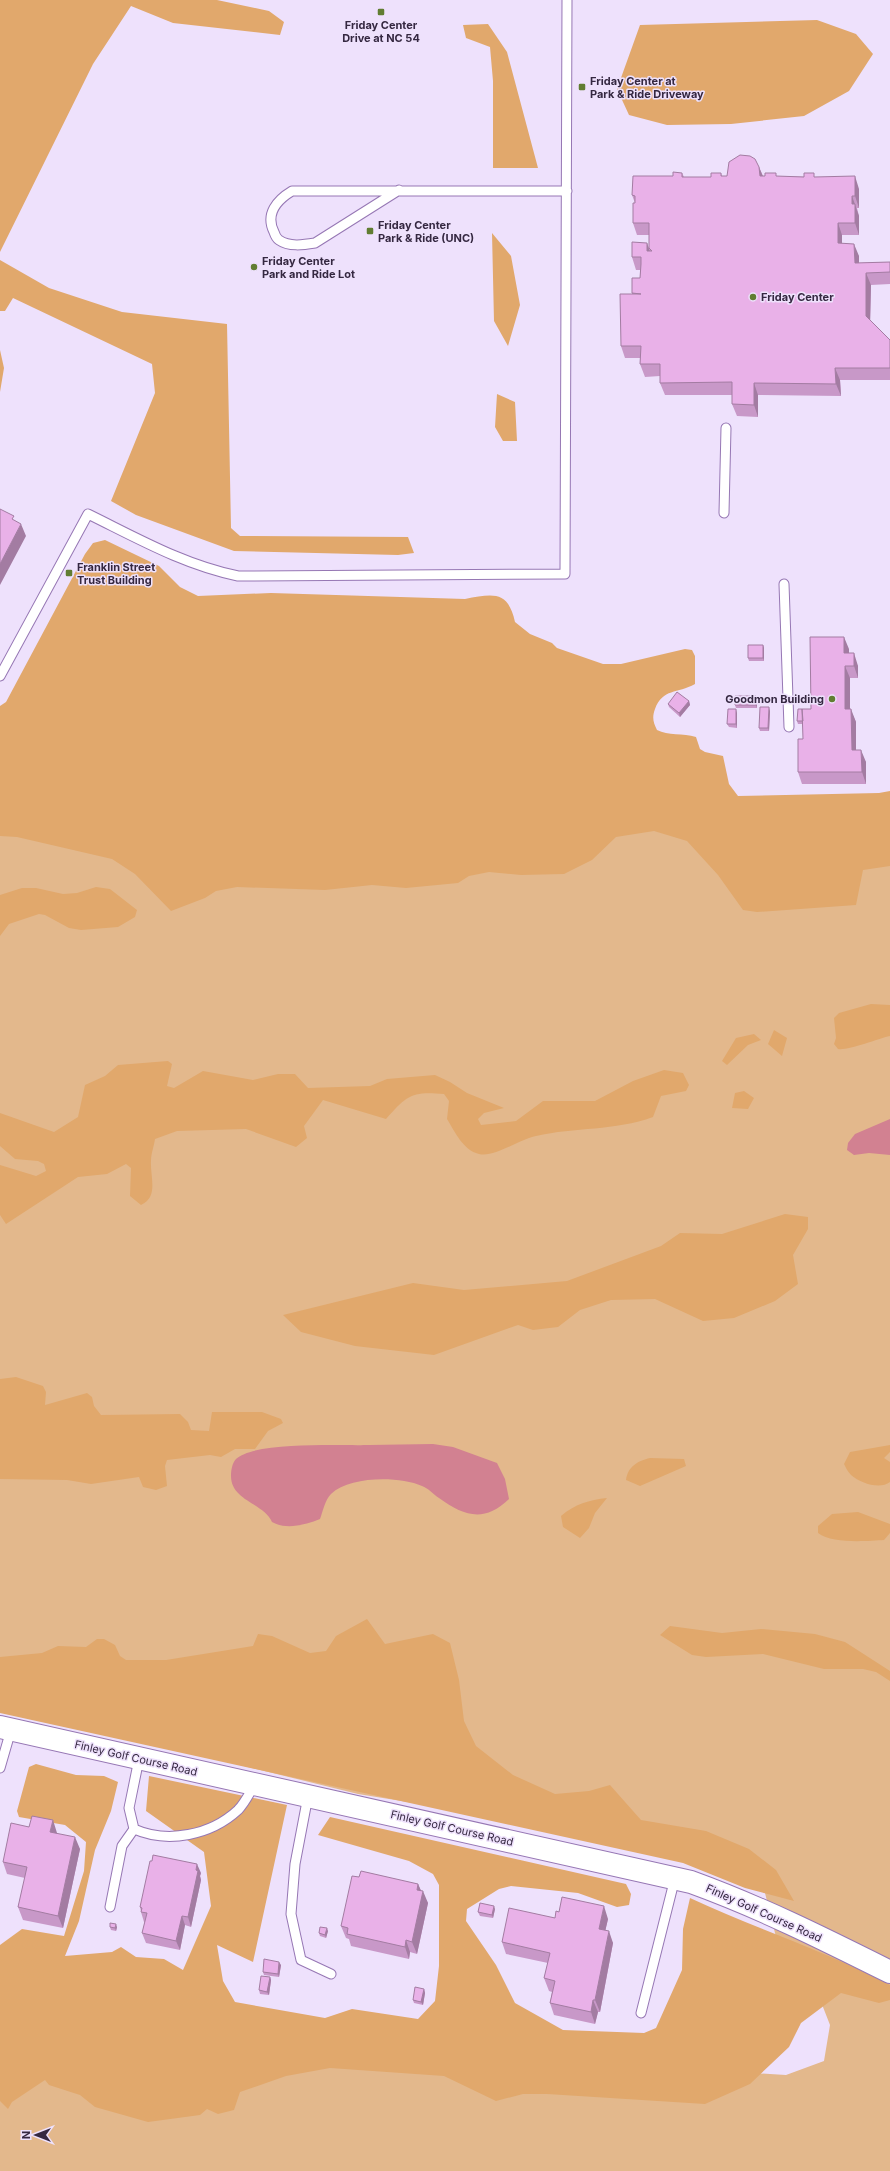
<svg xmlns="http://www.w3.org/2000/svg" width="890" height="2171" font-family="Inter,sans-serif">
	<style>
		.green { fill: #e3b88c }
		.forest { fill: #e1a86c }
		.water { fill: #d28191 }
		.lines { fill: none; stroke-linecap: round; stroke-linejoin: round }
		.lane-casing { stroke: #9677b4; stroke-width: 11 }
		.secondary-casing { stroke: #9677b4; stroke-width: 24 }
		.lane { stroke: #fff; stroke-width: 9 }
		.secondary { stroke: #fff; stroke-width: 22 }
		.wall { fill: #c898c8 }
		.shaded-wall { fill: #a37ca2 }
		.building { fill: #e9b1e8; stroke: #a37ca2 }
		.poi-dot { fill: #617d32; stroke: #eee1fc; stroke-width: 1.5 }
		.labels { text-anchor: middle; stroke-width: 3; stroke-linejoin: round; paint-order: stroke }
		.poi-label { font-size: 11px; font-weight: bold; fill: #352841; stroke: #eee1fc; text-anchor: start }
		.street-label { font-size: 11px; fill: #352841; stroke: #eee1fc }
	</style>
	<rect width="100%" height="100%" fill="#eee1fc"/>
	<path class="green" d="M0,790L890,825V2171H0V1980L717,2071L786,2075L824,2061L830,2025L816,1989L776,1937L765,1893L723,1872L513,1819L358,1794L0,1706Z"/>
	<path class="forest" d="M0,0H217L269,11L284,22L280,35L173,23L131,6L93,64L0,252Z
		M817,20L856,34L873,54L849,91L804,116L731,124L667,125L629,115L617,89L640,25Z
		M488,24L507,52L538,168H493V81L490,47L466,38L463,25Z
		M492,233L511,256L520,305L508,346L494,321Z
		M0,260L49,288L122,312L227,324L231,528L240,536L408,537L414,553L398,555L234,551L136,515L111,501L155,393L152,364L13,298L5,311H0Z
		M0,350L4,368L0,392Z
		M497,394L515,402L517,441H503L495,427Z
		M105,540L159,566L180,587L198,596L271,593L465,599C493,594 508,590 515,622L530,634L552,643L557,648L603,664H621L685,649L692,650L695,656V684C677,694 663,688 655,709C652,717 653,722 657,730C668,736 683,733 696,737L700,749L705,752L723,756L729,784L738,796L879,793L890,791V866L863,870L856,905L757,912L743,910L718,875L687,841L654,831L616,837L592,860L564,874L521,875L489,872L469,876L458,883L406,888L372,885L325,890L237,887L216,891L205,898L171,911L135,874L112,859L17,837L0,836V706L6,702L85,554L93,543Z
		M96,887L110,889L137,910L135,917L118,927L81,930L69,928L45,915L39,914L9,924L0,936V895L22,888H36L63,894L77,893Z
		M871,1004L890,1005V1036C877,1039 847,1051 838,1049L834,1044L836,1038L834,1018L839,1013Z
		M774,1030L787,1038L782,1056L768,1044Z
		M754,1034L761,1040L748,1045L727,1065L722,1061L736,1038Z
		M168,1061L172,1064L167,1086L174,1088L203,1071L253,1080L278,1074H295L308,1088L370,1086L387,1079L435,1075L450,1082L467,1093L504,1108L484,1113L478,1119L481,1125L516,1121L543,1101H595L633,1081L664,1070L683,1073L689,1085L686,1091L661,1096L653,1117C615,1131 575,1127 536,1136C520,1139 494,1158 479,1154C463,1150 455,1132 447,1119L449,1101L444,1094C412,1091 407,1095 386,1119L323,1100L304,1126L307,1138L296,1147L246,1129L177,1131L155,1139C154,1146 151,1154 151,1161C150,1177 159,1197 141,1205L130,1196L131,1168L126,1164L107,1174L78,1177L6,1224L0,1215V1165L36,1176L46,1171L44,1164L38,1161L15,1159L0,1146V1113L54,1132L78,1117L85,1085L105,1076L118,1065Z
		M744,1091L754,1098L748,1109L732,1108L735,1093Z
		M785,1214L808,1217V1229L793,1255L798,1284L775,1301L734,1318L703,1321L655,1299L611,1300L580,1310L558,1327L533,1330L518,1325L434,1355L355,1346L301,1332L283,1315L413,1283L464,1290L567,1281L661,1246L680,1233L722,1234Z
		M16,1377L43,1386L46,1392L45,1405L87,1393L92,1397L94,1406L101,1415L180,1414L188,1422L191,1430L209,1431L212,1412H262L281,1419L283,1423L268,1431L255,1449H235L221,1457L210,1455L167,1460L165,1466L167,1486L156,1490L143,1487L139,1477L91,1484L67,1480L0,1479V1379Z
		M890,1445V1452L884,1458L890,1462V1482C880,1490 860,1483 851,1475C848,1472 846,1468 844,1464L850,1452Z
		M650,1458L684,1459L686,1466L640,1486L626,1480C628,1466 638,1461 650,1458Z
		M607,1498L595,1513L589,1528L580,1538L563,1527L561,1516C575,1504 589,1500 607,1498Z
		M858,1512L890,1524V1533L884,1540C867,1541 832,1544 818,1533V1526L832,1514Z
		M367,1619L385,1644L433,1634L450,1643L459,1680L464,1721L476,1746L513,1775L555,1794L589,1791L610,1785L641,1820L706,1831L749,1849L776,1870L794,1901L745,1888L683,1863L0,1713V1657L42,1653L58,1646L86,1647L97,1639H104L115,1645L120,1656L126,1660H166L253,1646L258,1634L272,1636L310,1653L326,1651L336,1636Z
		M670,1626L722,1633L761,1629L815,1634L845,1642L890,1671V1681L876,1672L863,1669H824L763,1654L706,1657L692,1655L660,1635Z
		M36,1764L76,1775L104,1776L118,1782L111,1811L95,1850L79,1921L65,1956L112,1952L121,1947L136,1957L164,1959L183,1970L211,1906L204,1852L146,1811L149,1776L287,1805L253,1962L217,1945L223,1981L235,2002L325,2018L352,2009L418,2019L435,2001L439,1966V1885L433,1874L409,1861L318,1835L330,1817L626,1884L631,1894L629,1905L617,1907L578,1893L511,1886L499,1889L467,1909L466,1921L496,1965L515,2003L563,2030L644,2033L656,2028L682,1970L683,1929L690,1898C756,1929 826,1951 890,1985V2000L879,2003L841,1993L801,2023L789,2047L750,2084L705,2104L547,2094H523L496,2101L444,2076L330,2068L286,2076L240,2092L234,2110L218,2114L207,2109L200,2115L148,2122L95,2107L80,2095L49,2085L45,2080L12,2102L8,2109L0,2101V1945L22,1929L64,1936L84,1871L86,1842L65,1825L19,1817L17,1811L29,1767Z"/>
	<path class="water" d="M890,1119V1155L869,1153L854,1155L847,1150L848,1143L855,1134Z
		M433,1444L453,1447L497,1463L505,1479L509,1499C484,1523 464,1516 439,1498C433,1494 428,1488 422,1486C399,1476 350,1476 331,1494C325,1500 323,1511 320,1519C305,1525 286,1530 272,1522C264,1503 231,1501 231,1476C231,1471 232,1463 236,1459C255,1441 342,1446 369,1445C390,1445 411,1444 433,1444Z"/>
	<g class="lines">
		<g class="lane-casing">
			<path id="lane" d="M399,190L315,243C303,245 289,247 279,240C276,238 275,235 274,232C265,214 277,200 292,191H567
				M724,513L726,428
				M784,584L789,727
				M0,676L88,514C137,538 184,565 238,576L565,574L567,0
				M139,1759L129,1808L134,1829C168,1844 211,1835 238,1810C245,1803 250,1792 255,1784
				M0,1768L11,1730
				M308,1796L295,1864L291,1914L301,1960L331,1974
				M110,1907L122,1846L134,1829
				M641,2013L675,1878"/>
		</g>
		<g class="secondary-casing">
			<path id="secondary" d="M0,1727L691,1882C760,1907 824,1939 890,1972"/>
		</g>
		<use href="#lane" class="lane"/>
		<use href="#secondary" class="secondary"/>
	</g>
	<path class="wall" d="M759,167L763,176L815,177L859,189V208H857L859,216V235H842V243L859,256V263L890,262V284L871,285L870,320L890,340V380H840L841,396L758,395V417L737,416L732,404V395H665L660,383V376L645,377L640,364V358H625L621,346L632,294V293L640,278V270H636L632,257L647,243L650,251L649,248V235H637L633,223L635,203L632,195L673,176L682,173L684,177H711L721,173L722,176H727Z
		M763,645L764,648V661H749L748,658Z
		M849,649V653L858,666V678H850V709L856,722V750L866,762V784H802L798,772L803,739V724H798L797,721L811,709Z
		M756,696L757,699V708H736L735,705Z
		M689,701L690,705L680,717L669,707L668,704Z
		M770,711L769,731H760L759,728Z
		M737,713V728L729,727L727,724Z
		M57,1833L80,1849L63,1928L23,1920L18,1907L25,1878L7,1874L3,1862Z
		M201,1873L200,1876L201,1880L191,1927L185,1925L180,1950L146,1943L142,1933L145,1922H144L141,1912V1911L140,1907Z
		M359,1877L418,1884L421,1891L428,1903L417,1954L410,1952L409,1959L351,1946L349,1939L346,1938L341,1926Z
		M495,1909L493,1918L480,1916L478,1912Z
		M559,1912L608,1919L605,1931L613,1943L600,2012H598L595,2024L554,2015L550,2003L552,1992L549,1991L544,1978L548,1963L506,1954L502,1942L555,1918Z
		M110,1927H117L116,1931L111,1930Z
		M328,1931L326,1938L320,1936L319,1933Z
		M281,1965L279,1977L264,1975L263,1972Z
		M270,1977L271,1980L269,1995L260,1994L259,1990Z
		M424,1989L425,1993L423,2005L414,2003L413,2000Z"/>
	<path class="shaded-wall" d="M759,167L764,179L760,176Z
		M855,176L859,189V208L855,196Z
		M852,196L859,216V235L855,223L852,204Z
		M838,223L842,235V255L838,243Z
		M647,243L651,255L647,251Z
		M854,244L859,256V275L855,263Z
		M866,273L871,285L870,328L866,316Z
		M835,368L840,380L841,396L836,384Z
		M754,383L758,395V417L754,405Z
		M21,524L26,536L0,585V564Z
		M844,637L849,649V666L844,653Z
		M763,645L764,648V661L763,658Z
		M854,653L858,666V678L854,666Z
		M845,666L850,678V722L845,709Z
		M756,696L757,699V708L756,705Z
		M689,701L690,705L680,717L679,713Z
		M769,707L770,711L769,731L768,728Z
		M736,709L737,713V728L736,724Z
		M851,709L856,722V762L852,750Z
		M861,750L866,762V784L862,772Z
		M53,1820L57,1833L55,1844L50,1832Z
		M75,1837L80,1849L63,1928L58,1916Z
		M197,1864L201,1873L200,1876L201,1880L191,1927L188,1917Z
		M418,1884L423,1895V1891L428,1903L417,1954L412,1942L417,1890Z
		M494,1906L495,1909L493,1918L492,1915Z
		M604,1906L608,1919L603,1941L599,1929Z
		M182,1916L185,1925L180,1950L176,1941Z
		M116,1924L117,1927L116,1931L115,1928Z
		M327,1928L328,1931L326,1938L325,1935Z
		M609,1931L613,1943L600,2012L595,2000Z
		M406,1940L410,1952L409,1959L405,1947Z
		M279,1962L281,1965L279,1977L278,1974Z
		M270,1977L271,1980L269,1995L267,1992Z
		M424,1989L425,1993L423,2005L421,2002Z
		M593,2000L598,2012L595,2024L591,2012Z"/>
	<path class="building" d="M740,155L750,156L755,159L759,167L760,176H765V173H776V176L804,177V173H814V177L855,176V196H852V204H855V223H838V243L854,244L855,263L890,262V272L866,273V316L890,340V368H835L836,384L754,383V405L732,404V382L660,383V364H640L641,346H621L620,294H641L632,293V278H640L641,264V257H632V242L647,243V251H652L649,248V223H633V203H635V196L632,195L633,176H673V172L682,173V177H711V173H721V176H727L729,162Z
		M0,509L14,516L12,519L21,524L0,564Z
		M810,637H844V653H854V666H845V709H851L852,750H861L862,772H798V739H803L802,709H811Z
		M748,645H763V658H748Z
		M677,692L689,701L679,713L668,704Z
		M735,696H756V705H735Z
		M760,707H769L768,728H759Z
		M728,709H736V724H727Z
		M798,709H802L803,721H797Z
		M32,1816L53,1820L50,1832L75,1837L58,1916L18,1907L27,1867L3,1862L11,1823L29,1827Z
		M153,1855L197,1864L196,1870L198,1871L188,1917L182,1916L176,1941L142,1933L147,1913L141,1912L142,1908L140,1907L150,1861H152Z
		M361,1871L418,1884L417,1890L423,1891L412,1942L406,1940L405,1947L347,1934L348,1928L341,1926L352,1876L359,1877Z
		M562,1897L604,1906L599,1929L609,1931L595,2000H593L591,2012L550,2003L555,1981L544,1978L550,1953L502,1942L509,1908L555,1918L556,1911L559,1912Z
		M480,1903L494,1906L492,1915L478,1912Z
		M110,1923L116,1924L115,1928L110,1927Z
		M320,1927L327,1928L325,1935L319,1933Z
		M264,1959L279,1962L278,1974L263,1972Z
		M261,1976L270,1977L267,1992L259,1990Z
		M415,1987L424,1989L421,2002L413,2000Z"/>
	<g class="poi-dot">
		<rect x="377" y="8" width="8" height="8" rx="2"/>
		<rect x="578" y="83" width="8" height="8" rx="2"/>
		<rect x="366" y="227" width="8" height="8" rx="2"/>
		<circle cx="254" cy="267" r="4"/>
		<circle cx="753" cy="297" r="4"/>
		<rect x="65" y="569" width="8" height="8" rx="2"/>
		<circle cx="832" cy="699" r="4"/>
	</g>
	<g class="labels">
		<g class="poi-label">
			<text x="381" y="29" text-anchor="middle">Friday Center<tspan x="381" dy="13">Drive at NC 54</tspan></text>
			<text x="590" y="85">Friday Center at<tspan x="590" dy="13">Park &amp; Ride Driveway</tspan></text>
			<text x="378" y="229">Friday Center<tspan x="378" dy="13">Park &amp; Ride (UNC)</tspan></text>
			<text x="262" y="265">Friday Center<tspan x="262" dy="13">Park and Ride Lot</tspan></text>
			<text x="761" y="301">Friday Center</text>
			<text x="77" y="571">Franklin Street<tspan x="77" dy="13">Trust Building</tspan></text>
			<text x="824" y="703" text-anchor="end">Goodmon Building</text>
		</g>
		<g class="street-label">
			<text transform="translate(136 1758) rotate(13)" y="4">Finley Golf Course Road</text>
			<text transform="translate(452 1828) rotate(13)" y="4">Finley Golf Course Road</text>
			<text transform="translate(764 1913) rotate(24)" y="4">Finley Golf Course Road</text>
		</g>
	</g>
	<g transform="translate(36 2135) rotate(270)" stroke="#eee1fc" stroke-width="3" paint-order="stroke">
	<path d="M0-3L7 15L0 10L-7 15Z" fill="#352841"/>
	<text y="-6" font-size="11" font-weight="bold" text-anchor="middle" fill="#352841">N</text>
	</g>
</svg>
